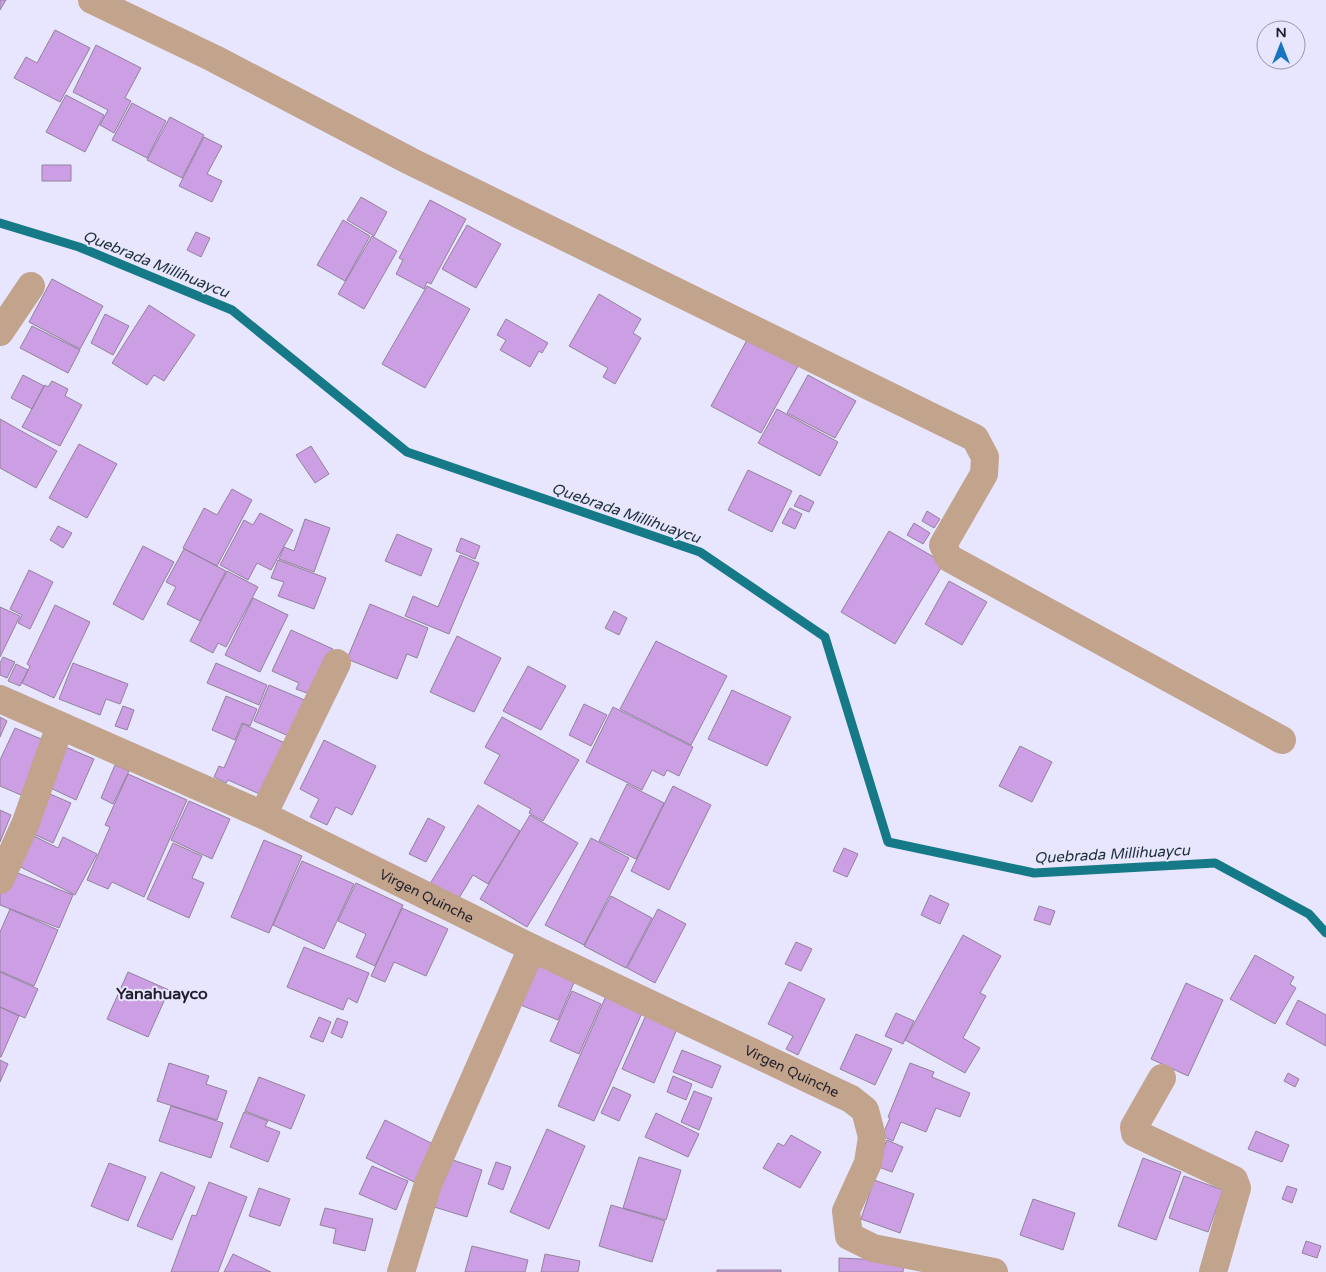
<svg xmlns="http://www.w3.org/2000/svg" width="1326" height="1272" font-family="'Varela Round',sans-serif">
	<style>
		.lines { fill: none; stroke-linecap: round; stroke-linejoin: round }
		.stream { stroke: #157988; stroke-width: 9 }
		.building { fill: #cc9ee3; stroke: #93829c }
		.minor { stroke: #c2a38c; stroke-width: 28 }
		.labels { text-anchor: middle; stroke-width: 4; stroke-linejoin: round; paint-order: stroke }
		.street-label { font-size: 14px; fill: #211f2b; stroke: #e8e5ff }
		.water-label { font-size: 15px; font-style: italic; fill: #1c3135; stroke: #e8e5ff }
		.quarter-label { font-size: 16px; font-weight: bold; fill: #211f2b; stroke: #e8e5ff }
	</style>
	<rect width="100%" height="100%" fill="#e8e5ff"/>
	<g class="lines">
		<path class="stream" d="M0,223L79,247L232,310L407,452L700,552L825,637L888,842L1034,873L1215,863L1309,914L1326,933"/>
	</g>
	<path class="building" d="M0,0H6L0,10Z
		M55,30L90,48L60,102L14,78L26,57L37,63Z
		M96,45L141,68L125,98L131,101L114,133L100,125L108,110L73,92Z
		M66,95L104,115L85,152L46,132Z
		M132,103L166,121L147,158L112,140Z
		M170,117L204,135L182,178L147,160Z
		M204,137L222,146L207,174L222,181L212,202L179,186Z
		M42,165H71V181H42Z
		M361,197L387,212L374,236L347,220Z
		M430,200L466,219L431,284L427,282L424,289L396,274L403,260L399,258Z
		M343,220L370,236L345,281L317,265Z
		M467,225L501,244L476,288L442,269Z
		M196,232L210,238L201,257L187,250Z
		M372,236L397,251L364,309L338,294Z
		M52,279L103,306L80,349L29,322Z
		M427,286L470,309L425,388L382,364Z
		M599,294L641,319L633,333L641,338L615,384L603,377L608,368L569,346Z
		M149,305L195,335L164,381L154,375L147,385L112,363Z
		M105,314L129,326L113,355L91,343Z
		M506,319L548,343L542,353L539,351L530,367L500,350L506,340L497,335Z
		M32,326L80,350L68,373L20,348Z
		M747,340L798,366L761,433L711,406Z
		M23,375L44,386L32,409L11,398Z
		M808,375L856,401L835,438L787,413Z
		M52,381L68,389L65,396L82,405L60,446L22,427L45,385L48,387Z
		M777,409L838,442L820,476L758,443Z
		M0,419L57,451L36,488L0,468Z
		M79,444L117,464L87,518L49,498Z
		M311,446L329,474L315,483L296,455Z
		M748,470L792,491L772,532L728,510Z
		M232,489L252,500L217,566L183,548L204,508L217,515Z
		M800,495L814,502L809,512L794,506Z
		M790,508L802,514L795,529L782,523Z
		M927,511L940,519L934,528L922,521Z
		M260,513L293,530L271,570L257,563L248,580L220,565L244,520L253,525Z
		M305,519L330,528L314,572L279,559L284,547L294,551Z
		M914,523L930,533L923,544L907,535Z
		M58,526L72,533L63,548L50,540Z
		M889,531L944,563L895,644L841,612Z
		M397,534L432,549L421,576L385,561Z
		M461,538L480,546L475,559L456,551Z
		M143,546L174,562L143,620L113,604Z
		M184,549L226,571L200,621L167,604L176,587L166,582Z
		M460,555L479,563L449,634L405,616L413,596L438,607Z
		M278,560L326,578L314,609L278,596L284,582L271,578Z
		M29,570L53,582L30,629L18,623L22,615L10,609Z
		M227,571L258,587L226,647L218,643L213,653L190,641Z
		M949,581L987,602L962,645L925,624Z
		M253,598L288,615L260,672L225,655Z
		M370,604L428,628L417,658L407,654L397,679L347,659Z
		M55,605L90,622L54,698L22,683L30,666L27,664Z
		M0,607L20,616L0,657Z
		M614,611L627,618L619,635L605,628Z
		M291,630L333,649L312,695L296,689L299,683L272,671Z
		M457,636L501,658L474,712L430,692Z
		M656,641L727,676L691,745L620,709Z
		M3,657L15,662L7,678L0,675V663Z
		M73,663L128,684L120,704L106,699L100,715L59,699Z
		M216,663L267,685L259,705L207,683Z
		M16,664L28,670L20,686L8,681Z
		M528,666L566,686L541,730L503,711Z
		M269,685L307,701L291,737L254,721Z
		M732,690L791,717L767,766L708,739Z
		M226,696L257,709L250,726L242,723L235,740L212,730Z
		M584,704L607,715L591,746L569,735Z
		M123,706L134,710L127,730L115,726Z
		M613,707L693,747L679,776L667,770L664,776L652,770L642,790L586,762Z
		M0,717L7,721L0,737Z
		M502,717L579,760L543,821L529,813L531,809L484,783L500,755L485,747Z
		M243,724L287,744L264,796L228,780L226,783L214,777L219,766L224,768Z
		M15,728L46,741L21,795L0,786V760Z
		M324,740L376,766L352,815L336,807L327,825L310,817L319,799L300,789Z
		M63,746L94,759L76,800L44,785Z
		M1020,746L1052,762L1032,802L999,786Z
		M115,765L129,771L113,804L101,798Z
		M128,774L187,800L144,897L112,882L108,889L87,880L110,827L105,825Z
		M627,784L664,803L636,859L599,841Z
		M673,786L711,805L669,890L631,871Z
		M43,791L71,803L53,843L25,830Z
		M189,801L230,819L212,859L171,840Z
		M478,805L520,831L488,884L473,875L456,903L428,887Z
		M0,810L11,815L0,842Z
		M530,815L578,843L527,927L480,899Z
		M428,818L445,827L426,862L409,854Z
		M26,832L58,848L63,837L97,854L75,895L11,862Z
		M591,838L629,858L584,945L545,925Z
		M264,840L302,856L269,933L231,917Z
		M173,843L202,856L192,878L204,883L189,918L147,899Z
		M844,848L858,854L847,877L833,871Z
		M302,861L354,884L324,949L273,925Z
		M8,869L73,895L59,928L0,905V889Z
		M356,883L403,905L375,966L356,957L366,934L338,921Z
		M930,895L949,904L940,924L921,915Z
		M611,896L652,918L626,968L584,946Z
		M1039,906L1055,911L1050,925L1034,920Z
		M402,908L448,929L426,976L394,962L385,982L371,976Z
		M10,909L58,930L34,986L0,971V932Z
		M658,909L686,924L655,983L627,968Z
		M963,935L1001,956L980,993L986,996L963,1038L980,1048L965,1073L905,1040Z
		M796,942L812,949L801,971L785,964Z
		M304,947L369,973L357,1003L348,998L343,1010L287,987Z
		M1255,955L1294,977L1290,984L1296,988L1275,1024L1230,999Z
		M536,962L576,978L558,1020L518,1004Z
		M0,972L38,989L25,1018L0,1007Z
		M128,972L169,990L148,1037L107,1019Z
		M789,982L825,999L798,1055L786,1049L793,1036L768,1024Z
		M1186,983L1223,1000L1188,1076L1151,1059Z
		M572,991L601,1004L579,1054L550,1041Z
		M606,996L642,1013L594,1121L558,1106Z
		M1298,1000L1326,1015V1046L1286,1024Z
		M0,1007L19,1016L1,1057H0Z
		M896,1013L914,1021L903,1044L885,1036Z
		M646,1015L677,1029L654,1083L622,1069Z
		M319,1017L331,1022L323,1042L310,1037Z
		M337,1018L348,1022L342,1038L331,1033Z
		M856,1034L892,1049L875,1085L840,1069Z
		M682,1050L721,1066L712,1088L673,1072Z
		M0,1060L8,1064L0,1082Z
		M169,1063L209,1076L206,1084L227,1091L217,1120L157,1101Z
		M910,1063L934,1072L932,1077L970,1093L960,1117L936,1108L926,1132L901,1122L893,1141L882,1136L890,1118L888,1117Z
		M1288,1073L1299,1079L1295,1087L1284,1081Z
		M673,1076L692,1084L686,1100L667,1092Z
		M259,1077L305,1095L291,1129L245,1111Z
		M613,1087L631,1095L619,1121L601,1113Z
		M694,1091L712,1098L699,1130L681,1122Z
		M171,1106L223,1123L211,1158L159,1141Z
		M244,1112L268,1121L265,1126L280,1132L268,1162L230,1147Z
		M656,1113L699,1134L688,1157L645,1137Z
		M385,1120L435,1145L416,1183L366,1158Z
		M547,1129L585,1146L549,1229L510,1212Z
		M1256,1131L1289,1145L1282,1162L1248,1149Z
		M791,1135L821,1152L800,1188L763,1168L778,1143L784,1146Z
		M887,1140L903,1147L892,1172L876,1166Z
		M639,1157L681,1170L666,1220L623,1208Z
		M447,1158L482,1170L467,1217L431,1206Z
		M1143,1158L1181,1172L1156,1240L1118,1226Z
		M496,1162L511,1167L503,1190L488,1184Z
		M109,1163L146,1177L128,1221L91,1206Z
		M372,1166L408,1181L396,1210L359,1194Z
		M161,1172L195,1187L172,1240L137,1226Z
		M1184,1176L1223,1190L1208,1232L1169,1218Z
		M874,1180L914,1194L900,1233L861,1219Z
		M209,1182L247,1197L218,1272H171L192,1215L196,1216Z
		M1287,1186L1297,1189L1292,1203L1282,1199Z
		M259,1188L290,1199L280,1226L249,1216Z
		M1033,1199L1075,1213L1063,1250L1020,1235Z
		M611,1205L665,1221L652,1262L599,1246Z
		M325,1208L373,1219L365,1251L333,1243L336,1229L320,1225Z
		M1306,1241L1321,1246L1317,1258L1302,1253Z
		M472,1246L528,1260L525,1272H465Z
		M233,1254L271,1272H224Z
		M545,1254L580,1261L578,1272H541Z
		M839,1258L904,1261L903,1272H839Z
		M717,1270H781V1272H717Z"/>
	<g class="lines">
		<g class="minor">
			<path d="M92,0L215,59L410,161L975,438L985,457L984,474L943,545L949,558L1282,740"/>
			<path d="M0,332L31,286"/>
			<path id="s1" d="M0,699L263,815L532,948L851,1099L865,1110L872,1137L868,1163L846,1211L849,1236L873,1248L994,1272"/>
			<path d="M263,815L337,663"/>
			<path d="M0,880L26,822L60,726"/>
			<path d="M1162,1078L1134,1127L1135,1133L1234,1180L1237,1188L1213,1272"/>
			<path d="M401,1272L428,1184L532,948"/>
		</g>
	</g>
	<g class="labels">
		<g class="street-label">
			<text dy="5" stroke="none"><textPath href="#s1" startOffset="470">Virgen Quinche</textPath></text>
			<text dy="5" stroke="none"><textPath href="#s1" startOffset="875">Virgen Quinche</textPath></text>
		</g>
		<g class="water-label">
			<text transform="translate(156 264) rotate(22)" y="5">Quebrada Millihuaycu</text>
			<text transform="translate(626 513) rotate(19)" y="5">Quebrada Millihuaycu</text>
			<text transform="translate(1112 854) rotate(-3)" y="5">Quebrada Millihuaycu</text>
		</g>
		<g class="quarter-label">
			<text x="162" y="999">Yanahuayco</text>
		</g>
	</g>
	<g transform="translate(1281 45)"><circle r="24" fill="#e8e5ff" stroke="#9896aa"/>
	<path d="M0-4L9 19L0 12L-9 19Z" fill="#1874c1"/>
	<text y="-8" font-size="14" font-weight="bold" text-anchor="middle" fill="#211f2b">N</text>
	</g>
</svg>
